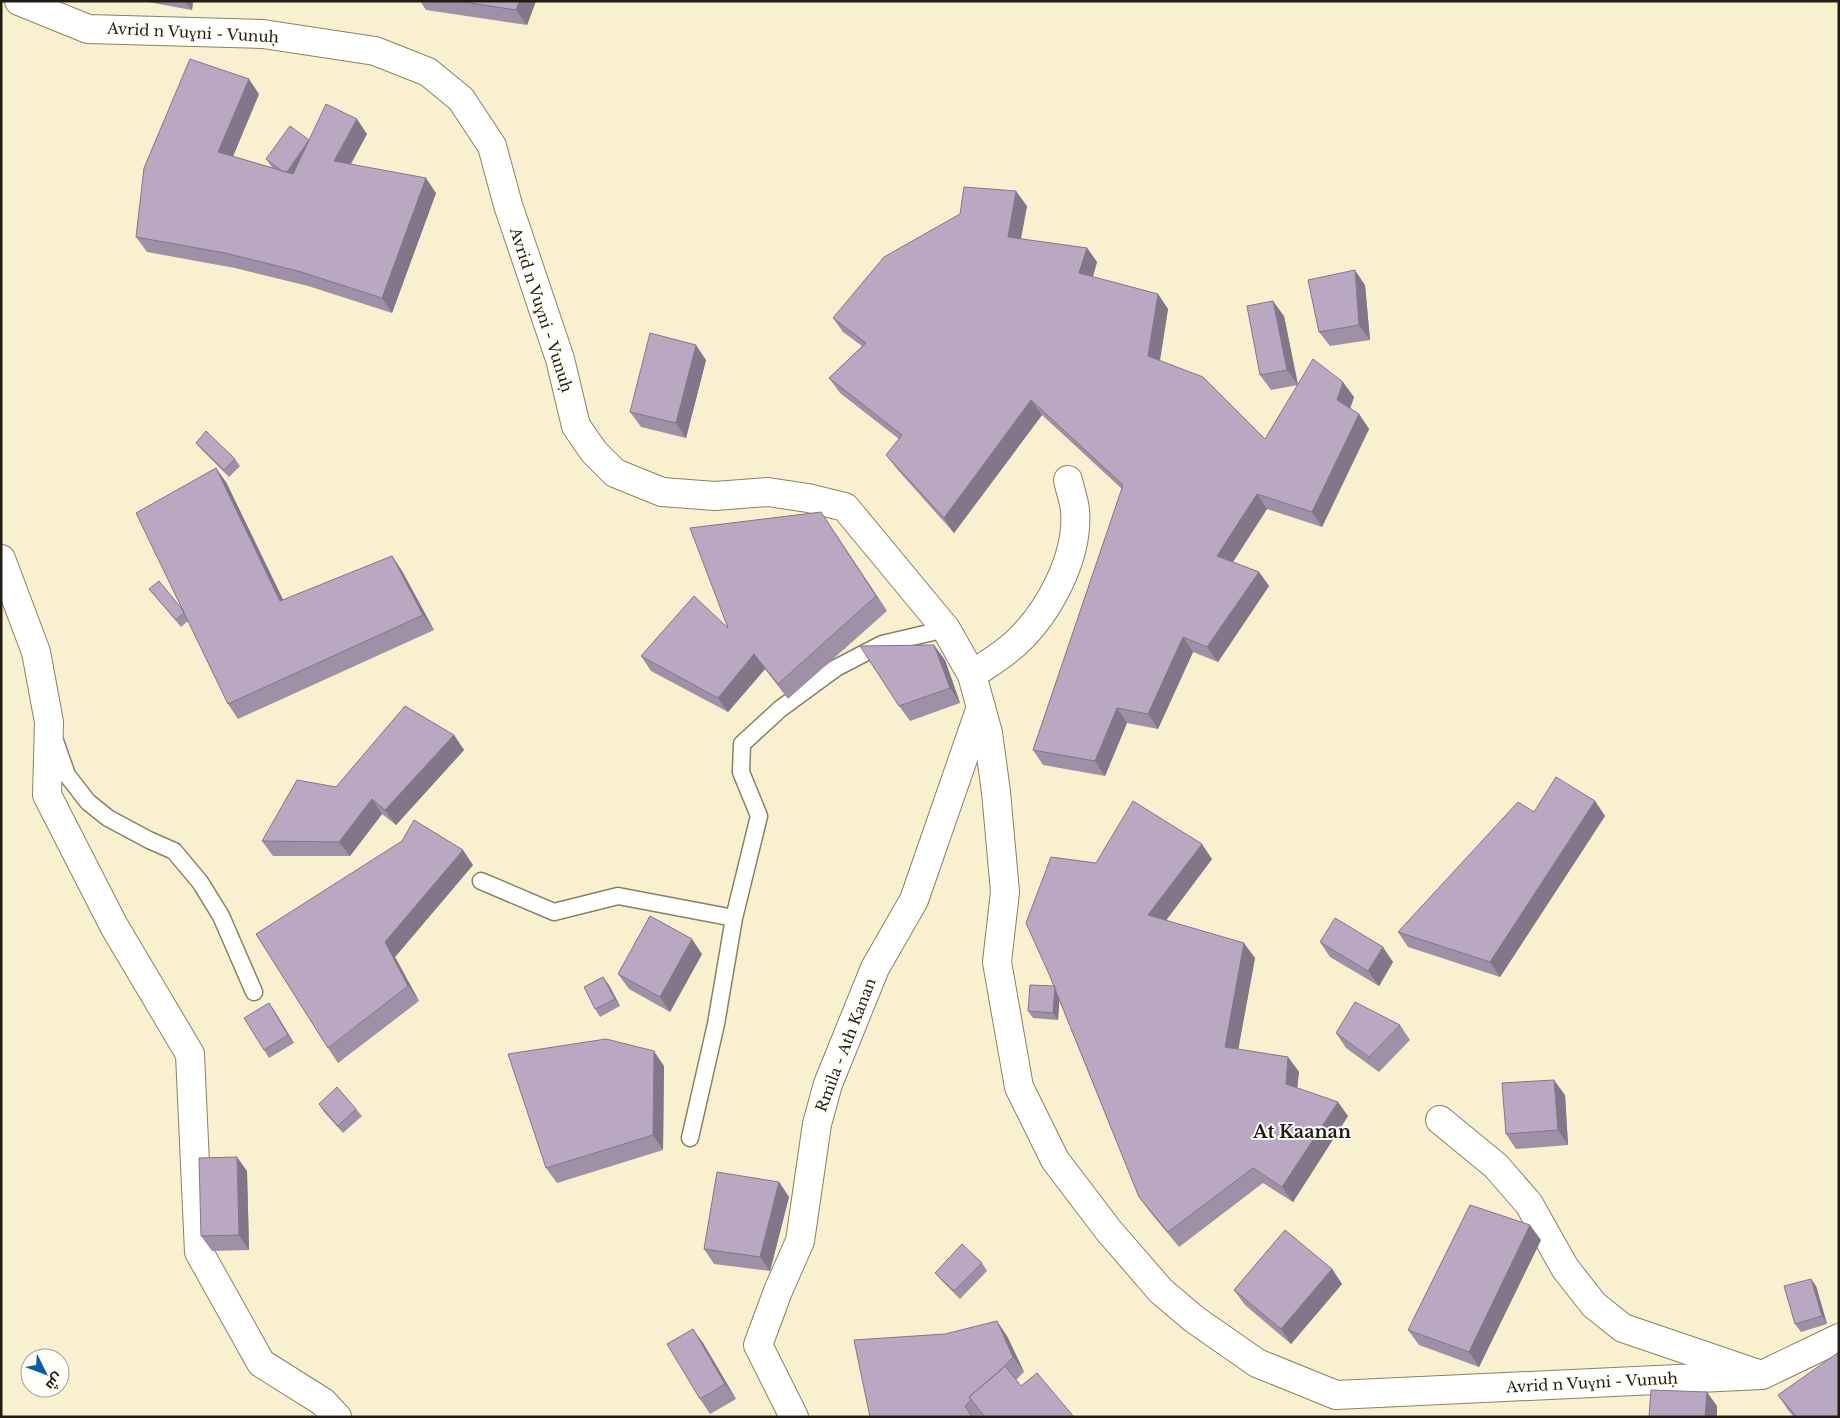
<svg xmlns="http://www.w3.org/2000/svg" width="1840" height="1418" font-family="'Libre Baskerville',Cairo,serif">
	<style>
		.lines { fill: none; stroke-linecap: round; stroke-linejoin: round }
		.lane-casing { stroke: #8a8164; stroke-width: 19 }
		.street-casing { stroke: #8a8164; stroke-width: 30 }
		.secondary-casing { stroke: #8a8164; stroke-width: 30 }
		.lane { stroke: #fff; stroke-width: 16 }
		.street { stroke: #fff; stroke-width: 28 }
		.secondary { stroke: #fff; stroke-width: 28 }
		.wall { fill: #a090a7 }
		.shaded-wall { fill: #827688 }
		.building { fill: #baa8c2; stroke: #827688 }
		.labels { text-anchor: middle; stroke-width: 4; stroke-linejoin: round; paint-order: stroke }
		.street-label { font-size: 15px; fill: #211d12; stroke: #fffdf7 }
		.quarter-label { font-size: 18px; font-weight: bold; fill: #211d12; stroke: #fffdf7 }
	</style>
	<rect width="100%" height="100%" fill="#f9f0d0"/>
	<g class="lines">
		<g class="lane-casing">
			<path id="lane" d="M55,741L67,775L88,802L108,818L149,840L174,851L200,882L221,916L254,992
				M481,881L554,912L618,896L734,918
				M690,1138L716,1024L734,918L759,816L741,772L742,744L780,709L836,668L882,644L946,629"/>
		</g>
		<g class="street-casing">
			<path id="street" d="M1,559L36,652L49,722L47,795L114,926L190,1054L199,1252L261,1363L323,1402L337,1417
				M972,675C986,665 1003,655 1016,643C1049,612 1079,557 1075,510C1074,500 1070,490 1068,480
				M1440,1120L1496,1166L1529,1204L1565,1268L1594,1305L1623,1328L1761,1375
				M794,1417L758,1345L778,1291L800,1241L817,1124L828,1084L875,968L914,900L981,707"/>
		</g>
		<g class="secondary-casing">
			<path id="secondary" d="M19,1L88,29L263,34L375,51L428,72L461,99L492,146L508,205L560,359L576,426L594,452L615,473L662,492L715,496L768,492L808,498L845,507L946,629L972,675L988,733L996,792L1005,892L997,962L1019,1087L1055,1160L1109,1231L1161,1291L1194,1319L1257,1363L1336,1395L1762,1375L1839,1338"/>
		</g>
		<use href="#lane" class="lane"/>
		<use href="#street" class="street"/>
		<use href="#secondary" class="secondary"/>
	</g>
	<path class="wall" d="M142,1H193L192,10Z
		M420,1H536L527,25L426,10Z
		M259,94L233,156L273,168L271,166L266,159L309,140L367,134L351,164L436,193L392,313L308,286L235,268L147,252L136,237Z
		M1027,206L1021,239L1087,248L1097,262L1093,277L1158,294L1168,309L1160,361L1265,439L1354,397L1350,408L1359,414L1369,429L1322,527L1267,509L1233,562L1259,572L1269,586L1218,662L1193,652L1158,729L1127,723L1105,776L1043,765L1033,750L1122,489L1042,415L954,533L897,469L886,455L899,439L840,393L829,378L862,346L843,332L833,318Z
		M1365,285L1370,340L1330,346L1319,332Z
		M1284,316L1298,385L1271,390L1260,375Z
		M706,360L686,438L641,427L630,412Z
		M196,443L235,459L240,466L229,477L202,450Z
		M226,482L283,600L392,556L402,571L434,630L238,719L228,704L188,621L181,627L155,596L149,589L182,609Z
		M831,527L887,611L788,699L765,669L728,712L651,671L641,656L728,628Z
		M945,660L960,703L910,721L899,706Z
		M454,735L464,750L396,825L382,814L350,856H273L262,841L336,787Z
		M1595,801L1605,816L1500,977L1408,947L1398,932L1534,812Z
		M1212,859L1166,920L1255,958L1238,1049L1288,1057L1299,1072L1297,1088L1348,1116L1293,1202L1263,1183L1179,1247L1150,1212L1139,1197L1059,999L1058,1020L1033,1018L1028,1011L1054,986L1096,863Z
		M473,865L395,957L419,1001L338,1063L328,1048L256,934Z
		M1320,942L1393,962L1379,986L1330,957Z
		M702,954L670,1012L629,989L618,974Z
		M609,985L620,1006L600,1017L595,1009Z
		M269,1003L294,1043L269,1058L264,1050Z
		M1400,1025L1410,1040L1379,1072L1346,1048L1336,1033Z
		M664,1066L663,1150L557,1183L546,1168Z
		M1565,1095L1568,1145L1516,1149L1506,1134Z
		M319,1104L356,1109L362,1116L343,1133L324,1112Z
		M247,1171L249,1250L212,1251L201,1236Z
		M779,1182L789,1197L770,1271L714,1264L704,1249Z
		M1541,1240L1479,1367L1419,1345L1408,1330Z
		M982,1263L987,1271L960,1299L941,1280L935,1273Z
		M1332,1269L1342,1284L1291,1344L1245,1305L1234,1290Z
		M1816,1286L1827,1324L1801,1332L1795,1324Z
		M1007,1336L1024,1372L1016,1380L1021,1386L1074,1417H983L981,1415L980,1417H870Z
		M703,1343L736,1399L710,1414L700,1399Z
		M1778,1395L1839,1417H1794L1788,1410Z"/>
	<path class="shaded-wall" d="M185,1H193L192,10Z
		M520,1H536L527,25L516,10Z
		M249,79L259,94L229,166L218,152Z
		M357,119L367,134L344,176L334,161Z
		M309,141L291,181L286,174Z
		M426,178L436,193L392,313L382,298Z
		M1016,191L1027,206L1018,252L1008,237Z
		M1087,248L1097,262L1089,288L1079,273Z
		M1355,270L1365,285L1370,340L1359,325Z
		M1158,294L1168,309L1158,371L1148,356Z
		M1273,301L1284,316L1298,385L1287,370Z
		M696,345L706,360L686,438L676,423Z
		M1343,382L1354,397L1348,415L1337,400Z
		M1031,400L1042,415L954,533L944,518Z
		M1359,414L1369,429L1322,527L1312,512Z
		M216,468L226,482L291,616L280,601Z
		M1257,494L1267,509L1227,571L1217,556Z
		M821,512L887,611L876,596Z
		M392,556L402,571L434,630L423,615Z
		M1259,572L1269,586L1218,662L1207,647Z
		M1183,637L1193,652L1158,729L1148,714Z
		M934,645L945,660L960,703L950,688Z
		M754,654L765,669L728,712L718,698Z
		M1117,708L1127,723L1105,776L1095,761Z
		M454,735L464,750L396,825L385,810Z
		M372,799L382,814L350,856L339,842Z
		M1595,801L1605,816L1500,977L1490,962Z
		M1202,844L1212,859L1159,930L1148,915Z
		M463,850L473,865L395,957L419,1001L408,986L385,942Z
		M692,939L702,954L670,1012L660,997Z
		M1244,943L1255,958L1236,1062L1225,1047Z
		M1383,947L1393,962L1379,986L1368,971Z
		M603,977L609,985L620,1006L615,999Z
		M1055,986L1060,994L1058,1020L1053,1013Z
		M269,1003L274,1010L294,1043L288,1035Z
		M654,1051L664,1066L663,1150L653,1135Z
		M1288,1057L1299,1072L1296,1099L1286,1084Z
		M1554,1080L1565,1095L1568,1145L1558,1130Z
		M1338,1102L1348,1116L1293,1202L1282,1187Z
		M237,1157L247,1171L249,1250L239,1235Z
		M779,1182L789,1197L770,1271L760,1257Z
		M1530,1225L1541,1240L1479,1367L1469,1352Z
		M1332,1269L1342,1284L1291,1344L1281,1329Z
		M1811,1279L1816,1286L1827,1324L1822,1316Z
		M997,1321L1007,1336L1024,1372L1013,1357Z
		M693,1329L703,1343L736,1399L725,1384Z
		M1707,1392L1717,1406V1417H1705Z"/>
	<path class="building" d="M457,1H520L516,10Z
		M190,59L249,79L218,152L293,174L326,104L357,119L334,161L426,178L382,298L298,271L225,253L136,237L144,168Z
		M290,126L309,140L287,172L282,171L266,159Z
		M964,187L1016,191L1008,237L1087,248L1079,273L1158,294L1148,356L1203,377L1265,439L1313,359L1343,382L1337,400L1359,414L1312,512L1257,494L1217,556L1259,572L1207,647L1183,637L1148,714L1117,708L1095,761L1033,750L1123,485L1031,400L944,518L886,455L902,435L829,378L866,343L833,318L884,257L960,214Z
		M1355,270L1359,325L1319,332L1308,280Z
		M1273,301L1287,370L1260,375L1247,306Z
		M650,333L696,345L676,423L630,412Z
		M206,431L235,459L224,470L196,443Z
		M216,468L280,601L392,556L423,615L228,704L136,513Z
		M821,512L876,596L778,684L754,654L718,698L641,656L694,596L728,628L690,528Z
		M159,581L182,609L184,613L176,620L149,589Z
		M934,645L950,688L899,706L860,646Z
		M405,706L454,735L385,810L372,799L339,842L262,841L297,780L336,787Z
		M1556,777L1595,801L1490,962L1398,932L1518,802L1534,812Z
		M1133,801L1202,844L1148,915L1244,943L1225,1047L1288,1057L1286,1084L1338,1102L1282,1187L1253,1168L1168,1232L1139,1197L1049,974L1026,923L1051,857L1096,863Z
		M414,820L463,850L385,942L408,986L328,1048L256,934L402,841Z
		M650,916L692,939L660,997L618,974Z
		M1335,918L1383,947L1368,971L1320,942Z
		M603,977L615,999L595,1009L584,987Z
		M1030,985L1055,986L1053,1013L1028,1011Z
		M1355,1002L1400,1025L1369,1057L1336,1033Z
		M269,1003L288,1035L264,1050L244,1018Z
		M606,1039L654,1051L653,1135L546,1168L508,1054Z
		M1554,1080L1558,1130L1506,1134L1502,1083Z
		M337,1087L356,1109L338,1126L319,1104Z
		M237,1157L239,1235L201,1236L199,1158Z
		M717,1172L779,1182L760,1257L704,1249Z
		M1470,1205L1530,1225L1469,1352L1408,1330Z
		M1285,1230L1332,1269L1281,1329L1234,1290Z
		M962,1244L982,1263L954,1291L935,1273Z
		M1811,1279L1822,1316L1795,1324L1784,1286Z
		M997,1321L1013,1357L1001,1370L969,1397L971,1400L965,1406L972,1417H870L854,1340L945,1334Z
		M693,1329L725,1384L700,1399L667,1344Z
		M1839,1352V1417H1797L1778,1395Z
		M1005,1366L1021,1386L1037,1373L1074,1417H985L969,1397Z
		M1651,1390L1707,1392L1705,1417H1649Z"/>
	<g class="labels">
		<g class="street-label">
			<text transform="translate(193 33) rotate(3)" y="5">Avrid n Vuɣni - Vunuḥ</text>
			<text transform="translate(541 310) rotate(72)" y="5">Avrid n Vuɣni - Vunuḥ</text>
			<text transform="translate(846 1045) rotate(-69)" y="5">Rmila - Ath Kanan</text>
			<text transform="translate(1592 1383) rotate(-3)" y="5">Avrid n Vuɣni - Vunuḥ</text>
		</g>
		<g class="quarter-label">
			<text x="1302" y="1138">At Kaanan</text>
		</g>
	</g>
	<rect width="1840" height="1418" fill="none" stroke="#211d12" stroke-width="5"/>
	<g transform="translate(45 1373) rotate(132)"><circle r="24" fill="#fffdf7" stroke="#a6a39b"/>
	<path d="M0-4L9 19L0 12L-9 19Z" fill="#035fac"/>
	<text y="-8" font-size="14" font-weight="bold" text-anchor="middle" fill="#211d12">ش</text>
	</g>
</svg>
